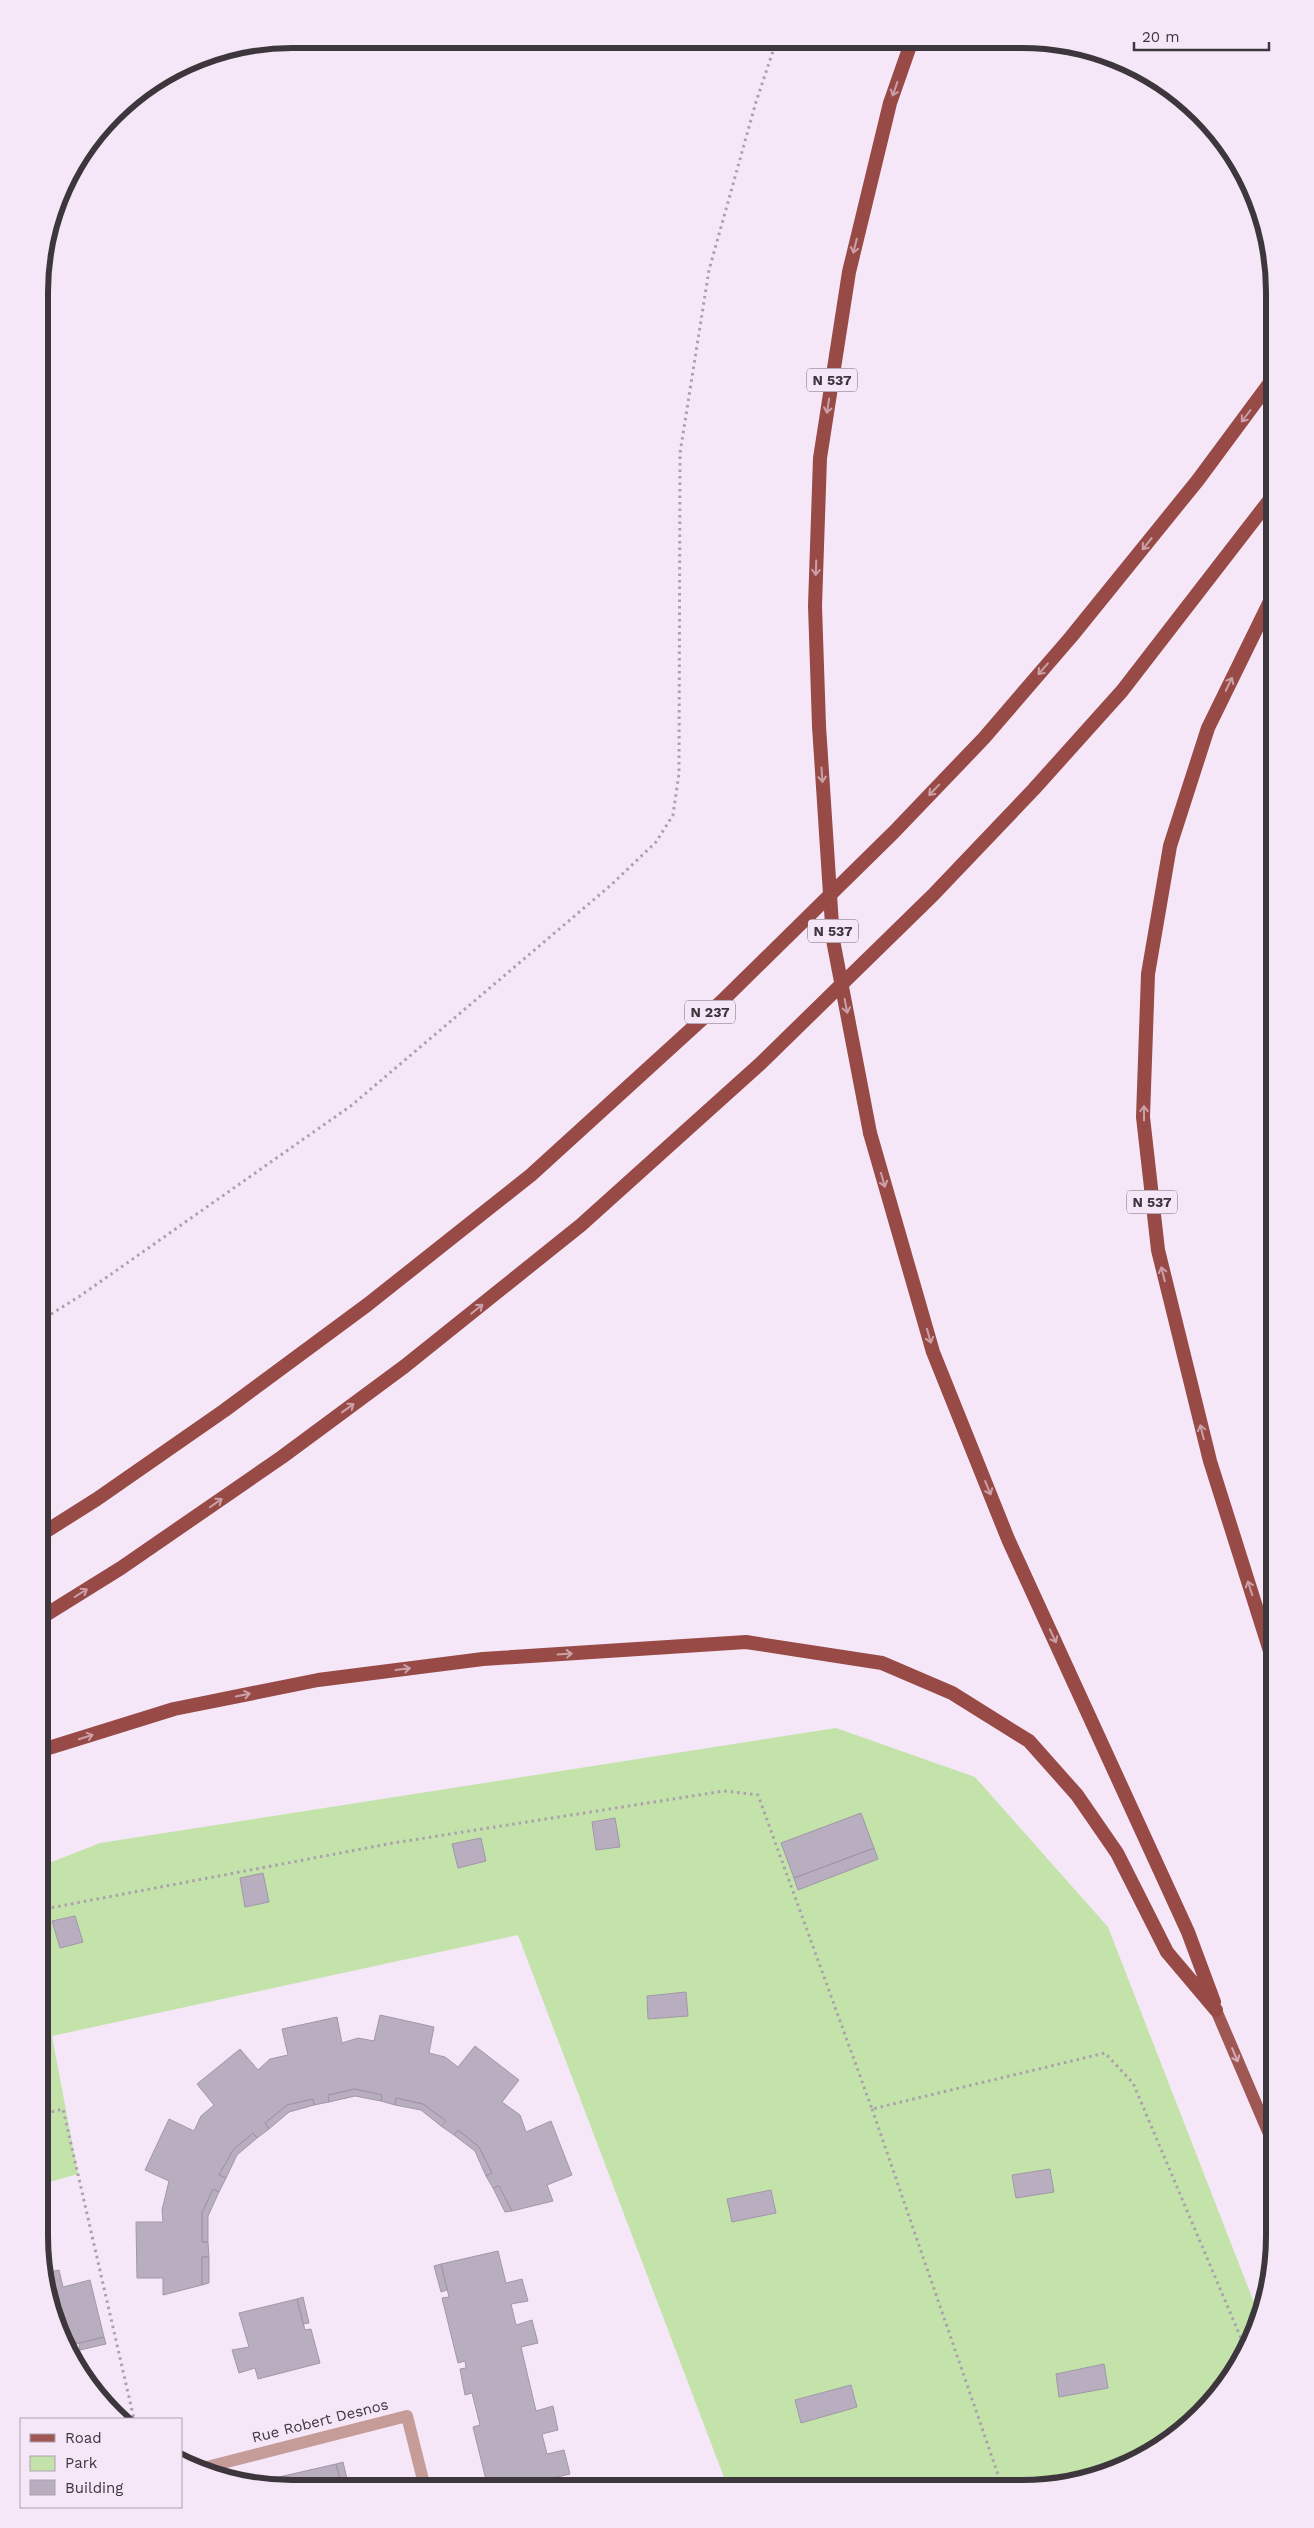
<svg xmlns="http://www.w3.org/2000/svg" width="1314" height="2528" font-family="'Work Sans',sans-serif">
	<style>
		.green { fill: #c4e3ab }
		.building { fill: #b9aec0; stroke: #a197a8 }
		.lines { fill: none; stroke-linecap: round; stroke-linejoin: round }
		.path { stroke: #aba0ac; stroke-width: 3; stroke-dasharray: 2.5 4; stroke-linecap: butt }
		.service { stroke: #c69c98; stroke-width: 12 }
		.minor { stroke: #c69c98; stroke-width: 12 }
		.primary { stroke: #9f5753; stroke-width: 12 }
		.trunk { stroke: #974a46; stroke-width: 14 }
		.trunk-bridge { stroke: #974a46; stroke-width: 14 }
		.oneway { stroke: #cba0a8 }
		.oneway2 { stroke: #d3adb6 }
		.labels { text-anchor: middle; stroke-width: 4; stroke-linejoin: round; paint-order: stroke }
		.shield { fill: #f6e7f8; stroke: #746c75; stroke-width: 1 }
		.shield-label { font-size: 14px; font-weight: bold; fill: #3d373d }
		.street-label { font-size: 15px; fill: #3d373d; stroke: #f6e7f8 }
		.rim { fill: none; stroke: #3d373d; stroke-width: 6 }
	</style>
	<rect width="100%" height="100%" fill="#f6e7f8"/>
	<path class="green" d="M836,1728L975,1777L1108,1927L1260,2318L1256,2333L1223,2391L1163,2447L1104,2476L1023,2489L728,2488L518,1935L52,2036L78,2174L39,2185V1867L100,1843Z"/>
	<path class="building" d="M861,1813L874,1848L794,1878L781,1843Z
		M615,1818L620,1847L596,1850L592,1822Z
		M481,1838L486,1861L458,1868L452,1844Z
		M874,1848L878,1859L798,1890L794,1878Z
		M263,1873L269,1902L245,1907L240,1878Z
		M75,1916L83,1942L60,1948L52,1921Z
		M686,1992L688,2016L648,2019L647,1996Z
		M380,2015L434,2027L429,2053L445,2057L458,2067L475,2046L519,2080L502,2102L520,2115L526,2132L551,2121L572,2175L547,2185L553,2201L512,2211L499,2186L493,2188L486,2176L492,2173L479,2147L458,2130L454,2135L441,2126L446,2121L423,2104L396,2098L395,2105L381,2101L382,2095L355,2089L328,2095L329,2102L314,2105L313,2099L287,2105L265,2123L269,2129L257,2138L253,2133L233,2150L219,2175L226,2178L219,2192L213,2189L202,2213V2242H208L209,2257H202V2285L163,2295V2278H137L136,2222H163L162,2210L169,2181L145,2170L169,2119L194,2131L201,2116L214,2105L197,2084L240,2049L258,2070L270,2059L288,2055L282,2029L337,2017L342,2043L358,2038L374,2041Z
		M355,2089L382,2095L381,2101L355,2096L329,2102L328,2095Z
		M396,2098L423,2104L446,2121L441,2126L421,2110L395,2105Z
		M313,2099L314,2105L289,2112L269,2129L265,2123L287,2105Z
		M458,2130L479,2147L492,2173L486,2176L475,2151L454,2135Z
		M253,2133L257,2138L237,2155L226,2178L219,2175L233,2150Z
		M1050,2169L1054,2192L1016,2198L1012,2175Z
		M499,2186L512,2211L505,2212L493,2188Z
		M213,2189L219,2192L208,2216V2242H202V2213Z
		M771,2190L776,2213L732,2222L727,2199Z
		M498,2251L506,2283L522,2279L528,2301L511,2304L516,2325L532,2320L538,2343L521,2347L536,2411L553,2406L558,2430L542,2434L547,2454L564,2450L570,2474L553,2478L555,2488H488L473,2427L480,2425L472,2393L465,2395L460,2369L466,2368L465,2361L458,2363L442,2298L449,2297L441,2264Z
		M202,2257H209V2283L202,2285Z
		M441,2264L447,2290L441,2292L434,2266Z
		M59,2270L63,2287L90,2280L104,2337L72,2345L74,2351L69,2352L52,2318L45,2273Z
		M303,2297L309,2323L303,2324L297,2299Z
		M297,2299L305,2330L311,2329L320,2363L258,2379L255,2368L239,2373L232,2350L249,2347L239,2313Z
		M104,2337L106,2344L80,2350L79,2343Z
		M1104,2364L1108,2388L1059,2397L1056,2374Z
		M851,2385L857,2407L801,2423L795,2400Z
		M343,2462L349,2487H342L336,2464Z
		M336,2464L342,2487H281L279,2477Z"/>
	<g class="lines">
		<path class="path" d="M40,1321L80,1296L352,1105L611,885L656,842L673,815L679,773L680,453L709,270L756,102L776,42
			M39,1910L393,1843L724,1791L758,1795L872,2109L1105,2053L1133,2083L1246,2350
			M872,2109L1003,2489
			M39,2115L63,2109L134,2419"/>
		<path class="service" d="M40,804V718"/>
		<path class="minor" d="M199,2469L407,2416L425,2488"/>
		<path class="primary" d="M1216,2010L1275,2148"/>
		<path class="trunk" d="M819,726L815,606L820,458L849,272L890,103L911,43
			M870,1133L933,1352L1008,1539L1188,1932L1214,2002
			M40,1535L97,1499L225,1410L367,1305L531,1175L721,1002L894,832L984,738L1071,637L1198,480L1275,376
			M39,1619L121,1568L282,1457L405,1366L581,1225L760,1064L933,895L1034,789L1122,691L1275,493
			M1275,1667L1210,1461L1158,1250L1143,1117L1148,974L1170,846L1208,728L1275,591
			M39,1751L174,1709L318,1680L483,1659L746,1642L882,1663L952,1693L1029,1741L1077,1795L1117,1853L1167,1952L1216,2010"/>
		<path class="trunk-bridge" d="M819,726L833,940L870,1133"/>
	</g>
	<defs><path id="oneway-shaft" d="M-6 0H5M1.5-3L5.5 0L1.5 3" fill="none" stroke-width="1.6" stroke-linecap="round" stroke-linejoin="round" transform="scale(1.25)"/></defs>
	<g class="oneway">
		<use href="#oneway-shaft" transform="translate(895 89) rotate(109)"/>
		<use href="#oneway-shaft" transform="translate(855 246) rotate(104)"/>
		<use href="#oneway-shaft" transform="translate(828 406) rotate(99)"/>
		<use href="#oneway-shaft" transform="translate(1246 416) rotate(127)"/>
		<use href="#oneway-shaft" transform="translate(1147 544) rotate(129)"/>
		<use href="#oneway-shaft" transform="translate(816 568) rotate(92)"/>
		<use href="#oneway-shaft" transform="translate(1043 669) rotate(131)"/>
		<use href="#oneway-shaft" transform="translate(1229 684) rotate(-64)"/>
		<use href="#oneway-shaft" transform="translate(822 775) rotate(86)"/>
		<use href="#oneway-shaft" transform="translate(934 790) rotate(134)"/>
		<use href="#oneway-shaft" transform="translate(846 1006) rotate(79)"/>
		<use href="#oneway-shaft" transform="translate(1144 1113) rotate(-90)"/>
		<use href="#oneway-shaft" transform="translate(883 1180) rotate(74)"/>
		<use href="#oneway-shaft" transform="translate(1163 1274) rotate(-104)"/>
		<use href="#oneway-shaft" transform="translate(477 1309) rotate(-39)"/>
		<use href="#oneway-shaft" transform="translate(929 1336) rotate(74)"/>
		<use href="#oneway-shaft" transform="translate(348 1408) rotate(-36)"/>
		<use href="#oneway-shaft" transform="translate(1202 1432) rotate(-104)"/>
		<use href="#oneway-shaft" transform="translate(988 1488) rotate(68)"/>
		<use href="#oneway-shaft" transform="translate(216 1503) rotate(-35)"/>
		<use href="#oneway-shaft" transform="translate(1250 1588) rotate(-108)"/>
		<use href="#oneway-shaft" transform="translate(81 1593) rotate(-32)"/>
		<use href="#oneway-shaft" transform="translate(1053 1636) rotate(65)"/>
		<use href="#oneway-shaft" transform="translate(565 1654) rotate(-4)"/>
		<use href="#oneway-shaft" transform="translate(403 1669) rotate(-7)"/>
		<use href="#oneway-shaft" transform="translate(243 1695) rotate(-11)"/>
		<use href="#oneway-shaft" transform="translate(86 1737) rotate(-18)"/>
	</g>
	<use class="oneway2" href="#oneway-shaft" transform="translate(1235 2055) rotate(67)"/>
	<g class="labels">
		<g class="shield">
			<rect x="807" y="368.5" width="50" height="23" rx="4"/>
			<rect x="808" y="919.5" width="50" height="23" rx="4"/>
			<rect x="685" y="1000.5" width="50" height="23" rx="4"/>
			<rect x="1127" y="1190.5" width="50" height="23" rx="4"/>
		</g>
		<g class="shield-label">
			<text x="832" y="385">N 537</text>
			<text x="833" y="936">N 537</text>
			<text x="710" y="1017">N 237</text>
			<text x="1152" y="1207">N 537</text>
		</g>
		<g class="street-label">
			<text transform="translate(320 2421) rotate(-14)" y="5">Rue Robert Desnos</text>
		</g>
	</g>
	<path d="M0 0H1314V2528H0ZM292 48H1022A244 244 0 0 1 1266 292V2236A244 244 0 0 1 1022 2480H292A244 244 0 0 1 48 2236V292A244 244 0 0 1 292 48Z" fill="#f6e7f8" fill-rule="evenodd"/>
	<path class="rim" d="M292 48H1022A244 244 0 0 1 1266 292V2236A244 244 0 0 1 1022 2480H292A244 244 0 0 1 48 2236V292A244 244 0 0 1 292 48Z"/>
	<rect x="20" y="2418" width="162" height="90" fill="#f6e7f8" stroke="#aca1ad"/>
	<rect x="30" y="2434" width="25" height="8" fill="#9f5753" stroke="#aca1ad"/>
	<text x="65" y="2443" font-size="15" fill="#3d373d">Road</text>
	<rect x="30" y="2456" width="25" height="15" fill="#c4e3ab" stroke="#aca1ad"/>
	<text x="65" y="2468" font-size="15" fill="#3d373d">Park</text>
	<rect x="30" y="2480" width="25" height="15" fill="#b9aec0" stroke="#aca1ad"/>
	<text x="65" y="2493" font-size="15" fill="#3d373d">Building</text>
	<path d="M1134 42v8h135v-8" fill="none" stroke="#3d373d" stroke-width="2.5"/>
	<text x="1142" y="42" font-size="15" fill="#3d373d" stroke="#f6e7f8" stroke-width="4" paint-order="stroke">20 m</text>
</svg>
